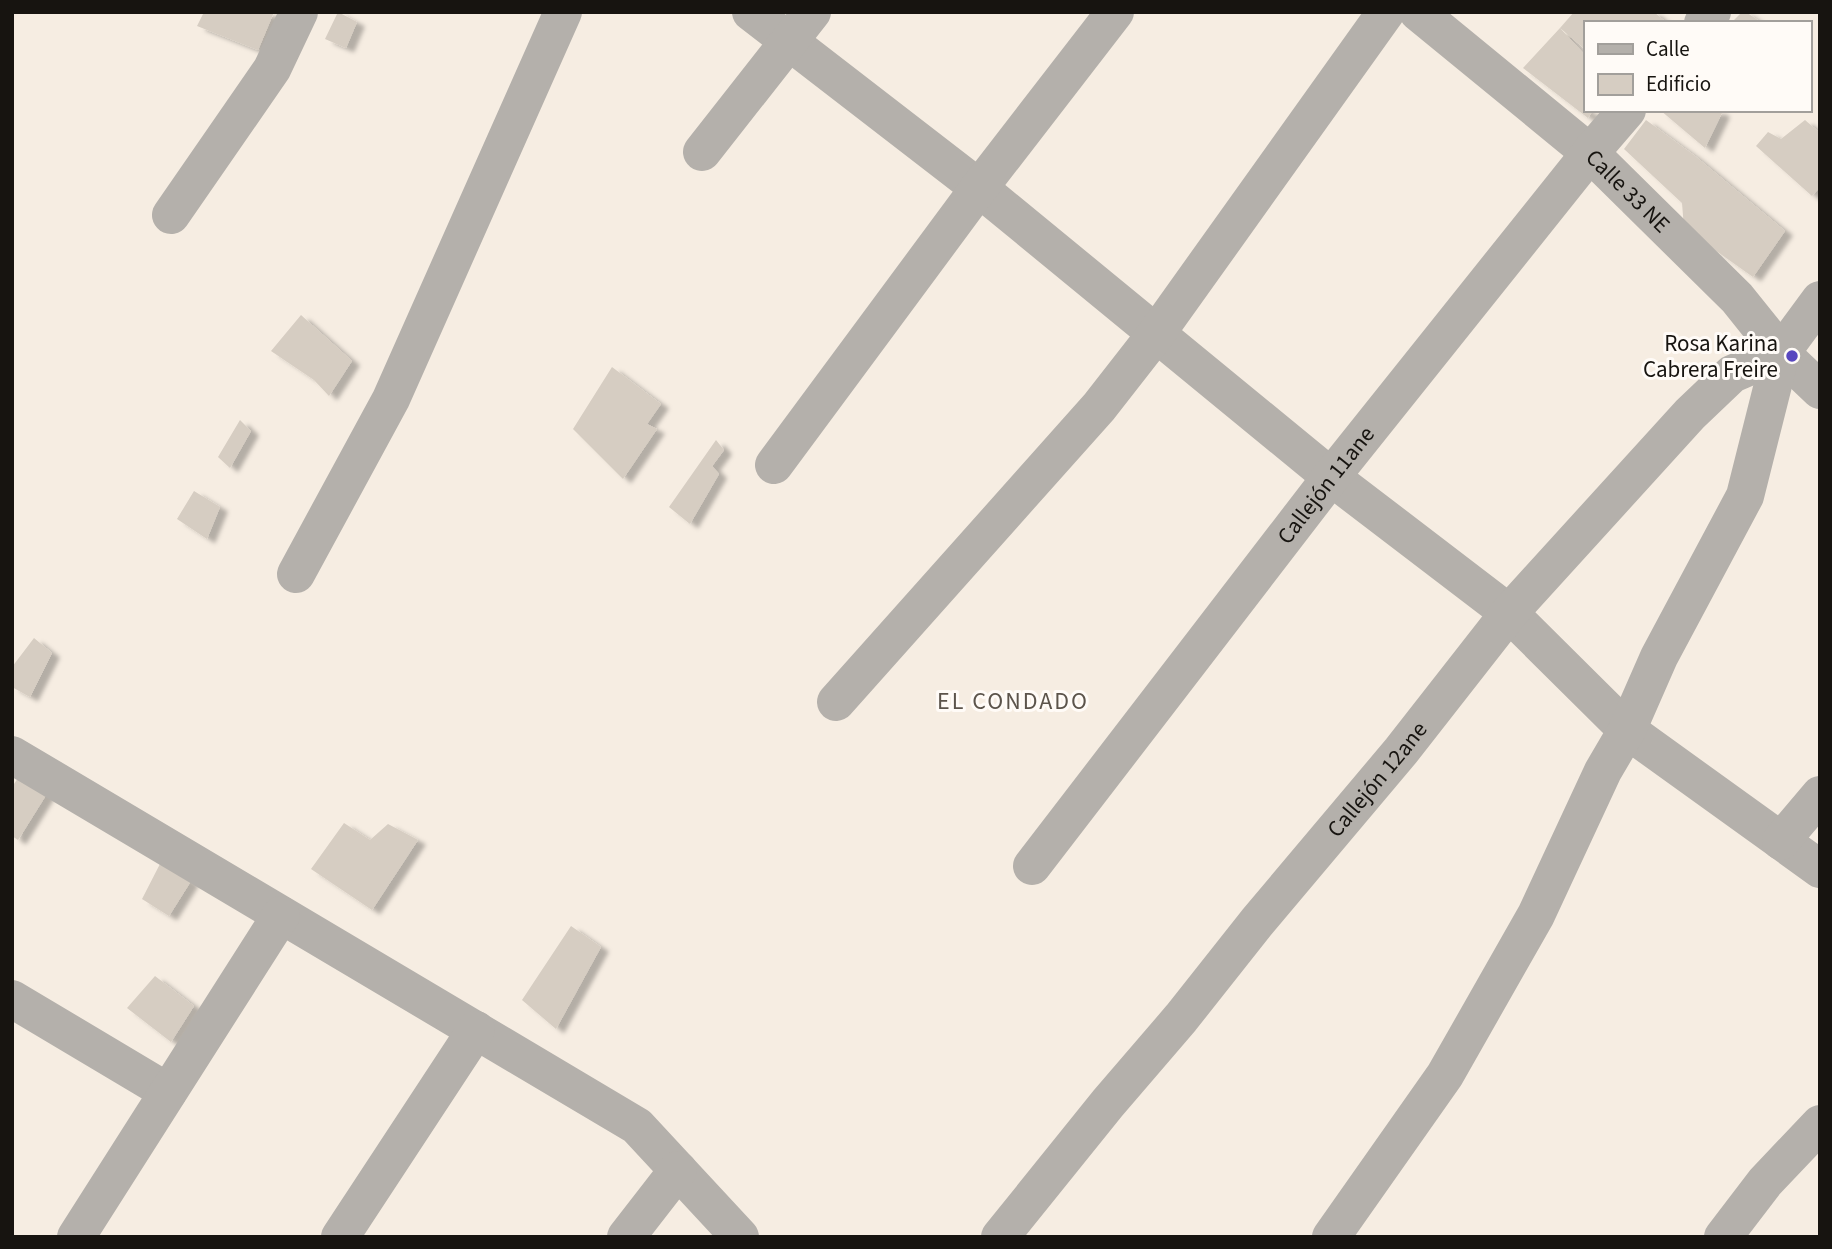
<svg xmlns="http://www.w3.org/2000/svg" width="1832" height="1249" font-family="'Source Sans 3',sans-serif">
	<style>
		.building { fill: #d6cdc2; filter: url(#shadow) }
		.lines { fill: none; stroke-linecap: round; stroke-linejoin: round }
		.minor { stroke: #b4b0ab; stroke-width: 38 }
		.poi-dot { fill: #5847bf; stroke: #fffbf7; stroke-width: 2.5 }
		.labels { text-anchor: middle; stroke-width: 6; stroke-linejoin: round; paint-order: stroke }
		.street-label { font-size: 23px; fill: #171410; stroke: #fffbf7 }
		.poi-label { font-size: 23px; fill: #171410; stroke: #fffbf7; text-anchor: end }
		.neighbourhood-label { font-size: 24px; letter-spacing: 2px; fill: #5c544b; stroke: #fffbf7 }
	</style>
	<defs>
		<filter id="shadow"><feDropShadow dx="8" dy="4.5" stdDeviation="2" flood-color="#0004"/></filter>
	</defs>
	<rect width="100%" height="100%" fill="#f6ede2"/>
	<path class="building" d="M204,12H274L258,50L197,26Z
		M338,12L357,22L346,48L325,39Z
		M1574,12H1654L1667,23H1585V49L1560,28L1585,55V110H1593L1588,118L1523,68L1560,28Z
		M1742,12H1746L1762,23H1731Z
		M1660,110H1719L1722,113L1705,148Z
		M1646,120L1695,156L1785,231L1753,277L1684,228L1682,203L1624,149Z
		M1805,120L1820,133V187L1812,196L1756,146L1768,132L1781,139Z
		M301,315L352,361L329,396L314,380L271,351Z
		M612,367L661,404L647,424L657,429L623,479L573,429Z
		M240,420L251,431L230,468L218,457Z
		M716,440L724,450L712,466L719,474L690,524L669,507Z
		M194,491L220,507L207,539L177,519Z
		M34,638L52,653L30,697L12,687V667Z
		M20,775L48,792L18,840L12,836V787Z
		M344,823L370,840L388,824L418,840L372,910L311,869Z
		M161,862L191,881L169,916L142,899Z
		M571,926L601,947L556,1029L522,1000Z
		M155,976L194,1006L171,1042L127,1008Z"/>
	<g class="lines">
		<g class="minor">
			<path d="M751,12L979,188L1331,477L1509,613L1627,730L1820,869"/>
			<path id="s1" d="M1418,12L1590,153L1737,298L1781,353L1820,390"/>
			<path d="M1703,23L1712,12"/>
			<path d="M702,152L812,12"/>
			<path d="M171,215L272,69L299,12"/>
			<path d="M774,465L979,188L1115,12"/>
			<path d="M296,574L391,399L563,12"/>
			<path d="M836,702L1099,407L1156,334L1386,12"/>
			<path d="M12,755L637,1126L740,1237"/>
			<path d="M1781,841L1820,795"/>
			<path id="s2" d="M1032,866L1331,477L1590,153L1627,110"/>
			<path d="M12,999L168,1092"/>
			<path d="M76,1237L281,915"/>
			<path d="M340,1237L476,1030"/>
			<path d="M626,1237L678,1170"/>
			<path id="s3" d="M1000,1237L1108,1103L1181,1018L1257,922L1401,751L1509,613L1690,414L1732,374L1781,353"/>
			<path d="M1331,1237L1445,1075L1536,915L1603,771L1627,730L1659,657L1745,496L1781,353L1820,300"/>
			<path d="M1723,1237L1765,1182L1820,1124"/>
		</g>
	</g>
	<circle class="poi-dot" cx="1792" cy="356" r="7"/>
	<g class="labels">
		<g class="street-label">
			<text dy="8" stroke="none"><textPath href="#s1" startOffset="276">Calle 33 NE</textPath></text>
			<text dy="8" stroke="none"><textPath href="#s2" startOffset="481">Callejón 11ane</textPath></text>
			<text dy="8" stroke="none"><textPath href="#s3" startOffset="593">Callejón 12ane</textPath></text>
		</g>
		<g class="poi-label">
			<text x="1778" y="351">Rosa Karina<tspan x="1778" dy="26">Cabrera Freire</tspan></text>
		</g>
		<g class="neighbourhood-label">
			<text x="1013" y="709">EL CONDADO</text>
		</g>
	</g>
	<rect width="1832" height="1249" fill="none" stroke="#171410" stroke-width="28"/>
	<rect x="1584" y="21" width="228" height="91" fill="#fffbf7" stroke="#a29f9b" stroke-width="2"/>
	<rect x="1598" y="44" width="35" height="10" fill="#b4b0ab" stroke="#a29f9b" stroke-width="2"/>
	<text x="1646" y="56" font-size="21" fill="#171410">Calle</text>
	<rect x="1598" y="74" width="35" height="21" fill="#d6cdc2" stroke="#a29f9b" stroke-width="2"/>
	<text x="1646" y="91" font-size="21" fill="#171410">Edificio</text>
</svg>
